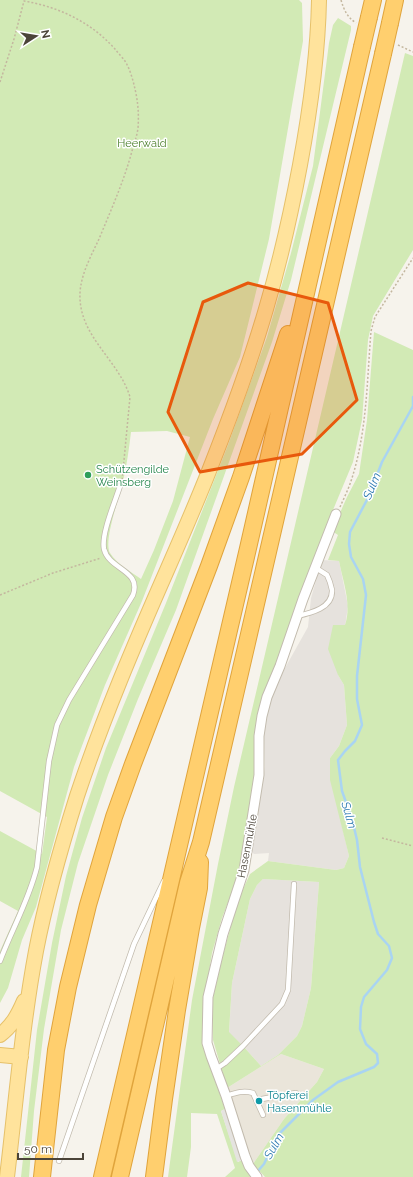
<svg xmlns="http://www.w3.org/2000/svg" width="413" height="1177" font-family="Raleway,sans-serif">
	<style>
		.residential { fill: #eae5da }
		.industrial { fill: #e6e2dd }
		.green { fill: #d2eab5; fill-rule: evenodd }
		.parking { fill: #e5e3e0 }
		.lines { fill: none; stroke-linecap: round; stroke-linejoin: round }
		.stream { stroke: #a9d4f2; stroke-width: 2.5 }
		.service-casing { stroke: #c2bbae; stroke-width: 6 }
		.minor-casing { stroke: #c2bbae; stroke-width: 11 }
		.primary-casing { stroke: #e6c16a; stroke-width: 16 }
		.motorway-casing { stroke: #e0a43c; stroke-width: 18 }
		.path { stroke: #c4b79f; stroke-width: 1.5; stroke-dasharray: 2 2; stroke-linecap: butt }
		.service { stroke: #fff; stroke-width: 4.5 }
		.minor { stroke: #fff; stroke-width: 9 }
		.primary { stroke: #ffe39c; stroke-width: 14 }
		.motorway { stroke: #ffcf6e; stroke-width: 16 }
		.motorway-bridge-casing { stroke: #e0a43c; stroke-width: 18; stroke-linecap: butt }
		.motorway-bridge { stroke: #ffcf6e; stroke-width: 16 }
		.marked { fill: #e8590c; fill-opacity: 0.2; stroke: #e8590c; stroke-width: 3; stroke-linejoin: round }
		.leisure-dot { fill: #2e9e5b; stroke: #fff; stroke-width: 1.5 }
		.culture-dot { fill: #0f9aa8; stroke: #fff; stroke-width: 1.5 }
		.labels { text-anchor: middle; stroke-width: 3; stroke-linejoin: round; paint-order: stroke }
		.park-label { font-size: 11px; fill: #4a7f2a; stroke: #fff }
		.leisure-label { font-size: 11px; fill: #27864d; stroke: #fff; text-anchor: start }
		.street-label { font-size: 11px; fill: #4b4439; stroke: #fff }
		.culture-label { font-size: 11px; fill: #0d838f; stroke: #fff; text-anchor: start }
		.water-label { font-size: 12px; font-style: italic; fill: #2e7ab2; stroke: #fff }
	</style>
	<rect width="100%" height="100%" fill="#f6f3ec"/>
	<path class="residential" d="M281,1054L324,1069L317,1082L284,1119L253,1164L248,1158L227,1088Z"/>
	<path class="industrial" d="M322,560L339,561L348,606L338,675L344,685L347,725L339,746L330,758L342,826L349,856L344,868L336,870L268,861L269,853L254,854L252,852L265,767L264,733L267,713L271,699L285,668L308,627L311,598Z
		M263,879L319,882L311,988L302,1026L297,1036L278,1055L261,1066L243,1046L229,1033L232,983L250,899L257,885Z"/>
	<path class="green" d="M0,0H299L302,3L303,41L269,239L240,357L213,419L142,601L105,685L74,767L36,907L22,940L8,988L0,1003V951L18,911L0,901V831L42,854L47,817L0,791ZM167,431L190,437L173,501L154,550L141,579C131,572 117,564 110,553C103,541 120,496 123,481C127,465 129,448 131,432Z
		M338,18L351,26V30L291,280L272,342L176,610L138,699L108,775L78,863L61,930L44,1029L34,1111L29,1177H21L37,1030L52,943L66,876L82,818L106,748L166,603L228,445L267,337L291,253L313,166L329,43L333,25Z
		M405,53L413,56V250L373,316L368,340L362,420L353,462L333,510L278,661L261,700L259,718L256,777L241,868L222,918L212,953L203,1009L208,1058L225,1109L221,1111L238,1162L242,1160L253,1177H225L235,1168L217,1114L191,1113V1147L187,1177H168L192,1000L218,864L234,787Z
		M374,332L413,350V1177H265L253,1164L284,1119L317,1082L324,1069L281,1054L227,1088L213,1040L212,1002L223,955L238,900L250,874L268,861L336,870L344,868L349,856L330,780V758L339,746L347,725L344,685L338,675L328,649L333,625H345C352,604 343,582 339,561L328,560L338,535L332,531L347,497L359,474L367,420ZM263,879L319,882L311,988L302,1026L297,1036L278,1055L261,1066L243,1046L229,1032L232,983L250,899L257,885Z"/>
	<path class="parking" d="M225,1109L242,1160L237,1162L221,1111Z"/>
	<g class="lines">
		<path class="stream" d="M257,1172L264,1164L277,1136L313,1100L338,1082L374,1067L378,1063L377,1054L366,1044L360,1029L361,1007L364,997L387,970L392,958L389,946L378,934L374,922L360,867L357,840L352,819L342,791L338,760L345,751L355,741L362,725L357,699V676L366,595L363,579L351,557L349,544L350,532L369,496L382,462L413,406V397"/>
		<g class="service-casing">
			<path id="service" d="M297,616C311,613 333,608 332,590C331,585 329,579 327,575L316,568
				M0,961C12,929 29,900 37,867L49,761L57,725L69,700L133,595C142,570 109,570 104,549C101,534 115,502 120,486
				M216,1069L225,1063L243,1046L282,1004L288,990L294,884
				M226,1096C235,1093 243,1090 253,1093L263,1115
				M256,1100L296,1093
				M59,1161L134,944L164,881"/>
		</g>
		<g class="minor-casing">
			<path id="minor" d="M257,1177L249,1166L245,1156L226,1096L211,1056L207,1043L208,997L223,934L244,870L259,775V736L262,716L267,697L280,666L303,599L336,514"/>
		</g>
		<g class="primary-casing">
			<path id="primary" d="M0,1035C12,1026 18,1015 24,1001
				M0,1055L21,1057
				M7,1177C16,1102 22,1026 36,951C46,899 61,847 77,796C103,718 135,643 168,568C182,536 196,504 209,471C230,418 250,364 266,309C280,262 291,213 300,165C310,111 318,55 319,0"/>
		</g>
		<g class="motorway-casing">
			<path id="motorway" d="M369,17L373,0
				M390,23L395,0
				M42,1177L56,1050L68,987L88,905L114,817L133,764L209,566L241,477L288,334
				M102,1177L249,544L362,47
				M120,1177L188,883L201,842L383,54
				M154,1177L164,1099L177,1010L191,928L199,888L200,862"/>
		</g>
		<path class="path" d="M341,0C344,10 347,17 356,23
			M398,45L413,52
			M0,82L14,39L24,1C59,7 91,22 115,49C118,53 122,57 125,61C130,69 133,80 135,89C138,102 139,114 138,128C137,136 134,144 132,151C124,181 111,210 99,239C91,256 81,274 80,293C78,336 119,360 130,397L122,481
			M340,507C344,498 349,488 352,478C367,431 367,380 371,331L375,317L413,258
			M0,595L53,573L101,558
			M382,838L413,846"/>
		<use href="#service" class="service"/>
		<use href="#minor" class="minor"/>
		<use href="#primary" class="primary"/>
		<use href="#motorway" class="motorway"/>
		<g class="motorway-bridge-casing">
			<path id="motorway-bridge" d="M362,47L369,17
				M383,54L390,23"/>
		</g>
		<use href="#motorway-bridge" class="motorway-bridge"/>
	</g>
	<path class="marked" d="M248,283L328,303L357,400L302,454L200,472L168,412L203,302Z"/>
	<circle class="leisure-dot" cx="88" cy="475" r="4"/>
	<circle class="culture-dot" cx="259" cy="1101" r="4"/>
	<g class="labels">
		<g class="park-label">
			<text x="142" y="147">Heerwald</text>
		</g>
		<g class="leisure-label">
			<text x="96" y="473">Schützengilde<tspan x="96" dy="13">Weinsberg</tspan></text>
		</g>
		<g class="street-label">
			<text transform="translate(247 846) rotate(-79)" y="4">Hasenmühle</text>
		</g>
		<g class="culture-label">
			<text x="267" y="1099">Töpferei<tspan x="267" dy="13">Hasenmühle</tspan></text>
		</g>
		<g class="water-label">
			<text transform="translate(372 486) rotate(-67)" y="4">Sulm</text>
			<text transform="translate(349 815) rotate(74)" y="4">Sulm</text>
			<text transform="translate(274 1146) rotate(-60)" y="4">Sulm</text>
		</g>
	</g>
	<g transform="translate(36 36) rotate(78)" stroke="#ffffff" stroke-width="3" paint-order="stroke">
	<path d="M0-3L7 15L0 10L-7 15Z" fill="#4b4439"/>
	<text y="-6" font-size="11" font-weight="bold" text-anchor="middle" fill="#4b4439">N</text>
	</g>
	<path d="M18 1153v6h65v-6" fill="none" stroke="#4b4439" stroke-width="2"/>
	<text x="24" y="1153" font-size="12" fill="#4b4439" stroke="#ffffff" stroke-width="3" paint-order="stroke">50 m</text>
</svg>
